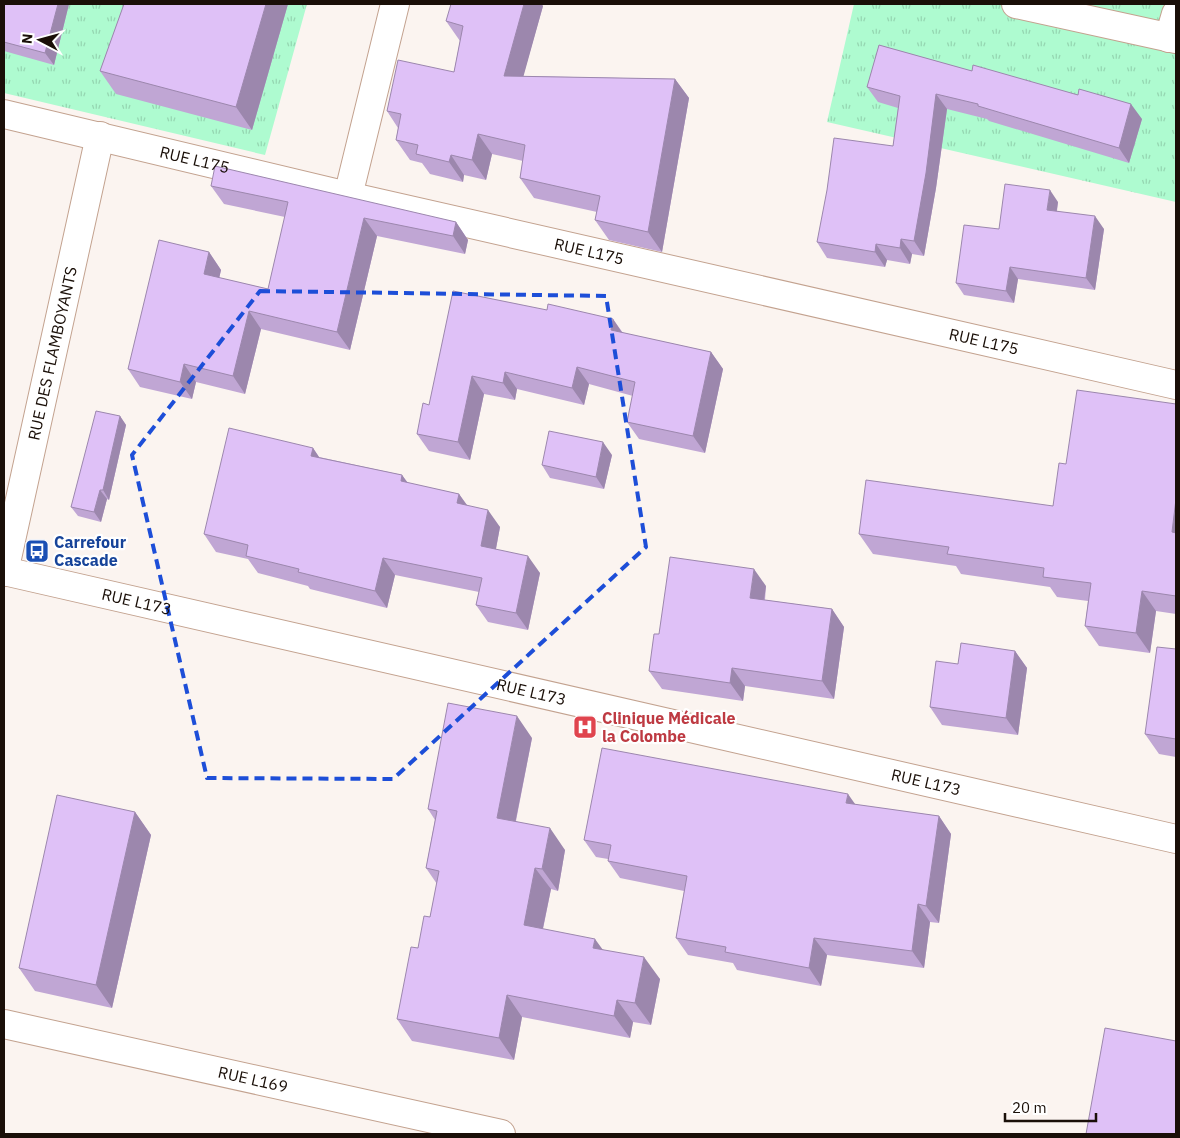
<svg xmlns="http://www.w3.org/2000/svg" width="1180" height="1138" font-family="'IBM Plex Sans',sans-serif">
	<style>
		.grass { fill: url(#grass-tufts) }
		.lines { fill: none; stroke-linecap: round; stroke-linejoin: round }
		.street-casing { stroke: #c3a28f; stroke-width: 30 }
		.street { stroke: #fff; stroke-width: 28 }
		.wall { fill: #c0a6d4 }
		.shaded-wall { fill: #9c87ad }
		.building { fill: #dfc1f7; stroke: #9c87ad }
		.marked { fill: none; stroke: #1d4ed8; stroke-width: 4; stroke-dasharray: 10 6; stroke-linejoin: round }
		.labels { text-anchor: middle; stroke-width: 4.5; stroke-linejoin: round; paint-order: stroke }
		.street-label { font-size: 16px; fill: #1a0f08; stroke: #fff }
		.transit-label { font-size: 16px; font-weight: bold; fill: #164399; stroke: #fff; text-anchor: start }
		.health-label { font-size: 16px; font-weight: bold; fill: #be3a42; stroke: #fff; text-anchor: start }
	</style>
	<defs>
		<pattern id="grass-tufts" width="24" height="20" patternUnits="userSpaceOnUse" patternTransform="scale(1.25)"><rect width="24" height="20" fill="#aefbd0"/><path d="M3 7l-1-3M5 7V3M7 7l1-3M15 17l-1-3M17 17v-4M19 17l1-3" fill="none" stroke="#95d6b1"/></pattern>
	</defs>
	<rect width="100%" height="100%" fill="#fbf4f0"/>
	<path class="grass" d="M4,4H307L265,155L4,93Z
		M854,4H1176V202L827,122Z"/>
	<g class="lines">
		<g class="street-casing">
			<g id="street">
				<path d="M1016,4L1176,39"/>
				<path d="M1169,38L1176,14"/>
				<path id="s1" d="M4,114L348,196L1176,385"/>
				<path d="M348,196L395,4"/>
				<path id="s2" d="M4,571L1176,839"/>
				<path id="s3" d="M4,572L100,136"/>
				<path id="s4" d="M4,1024L501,1134"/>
			</g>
		</g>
		<use href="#street" class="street"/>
	</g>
	<path class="wall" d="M4,4H69L54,65L4,51Z
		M124,4H288L252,130L116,94L100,71Z
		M543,6L523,76L675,79L689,98L662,252L609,240L595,220L597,212L534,198L520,178L523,161L492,154L486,180L464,175L463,182L430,174L422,163L410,160L396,140L398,128L387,111L454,72L460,41L446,21Z
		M879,45L1142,119L1129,163L989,121L987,119L947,109L936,188L924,256L912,254L910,264L887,260L885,267L827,258L817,242L893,146L898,108L878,102L867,87Z
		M211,186L456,222L468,240L465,254L377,236L350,350L261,329L245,394L196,382L192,399L140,387L128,369L209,252L221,270L219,278L268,289L285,217L224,204Z
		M1058,202L1057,211L1104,229L1095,290L1018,279L1014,303L964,295L956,283L999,229Z
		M547,310L613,319L623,333L711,352L723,369L705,453L639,439L627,422L633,396L589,384L584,405L517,389L515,400L484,394L470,460L429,451L417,434L429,405Z
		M1176,404V614L1156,611L1150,653L1099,646L1085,626L1088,601L1057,597L1050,587L961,574L956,566L873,554L859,534L1053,506L1066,464Z
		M120,416L126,425L109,500L107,499L101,522L78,516L71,507Z
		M313,448L319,457L402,475L408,483L459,494L467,505L500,527L496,549L540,573L528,630L488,622L476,605L479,592L395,575L387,608L310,589L308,586L258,573L248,559L216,552L204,534Z
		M612,455L604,489L550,478L542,465Z
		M766,586L765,600L832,609L844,627L834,699L745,686L743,701L662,689L649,671L659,634Z
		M1176,649V757L1159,754L1145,734Z
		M1015,651L1027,668L1018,735L942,725L930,707L958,664Z
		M532,738L516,821L565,850L558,891L551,889L543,929L602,949L660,979L651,1025L633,1022L630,1038L522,1017L514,1060L412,1041L397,1019L418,948L430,917L437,884L426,868L435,820L428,809Z
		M856,805L939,816L951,834L939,923L930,922L924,968L827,955L821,986L737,970L733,963L688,955L676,938L684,891L620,878L608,861V859L596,857L584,840Z
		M135,812L151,835L112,1008L35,991L19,968Z"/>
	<path class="shaded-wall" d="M58,4H69L54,65L45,53Z
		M266,4H288L252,130L236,107Z
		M524,4H542L543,6L518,96L504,76Z
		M675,79L689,98L662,252L648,232Z
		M936,94L947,109L936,188L924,256L914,241Z
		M1131,104L1142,119L1129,163L1119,148Z
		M478,134L492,154L486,180L472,160Z
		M451,155L464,175L463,182L449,162Z
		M1050,190L1058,202L1055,222L1047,210Z
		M1095,216L1104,229L1095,290L1086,278Z
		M364,218L377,236L350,350L337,332Z
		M456,222L468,240L465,254L453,236Z
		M901,239L912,254L910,264L900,248Z
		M876,244L887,260L885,267L875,252Z
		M209,252L221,270L216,292L204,274Z
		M1010,267L1018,279L1014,303L1006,291Z
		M249,311L261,329L245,394L233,376Z
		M613,319L625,337L611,330Z
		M711,352L723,369L705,453L693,436Z
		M184,364L196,382L192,399L180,382Z
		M577,367L589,384L584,405L572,388Z
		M505,372L517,389L515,400L503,383Z
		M472,376L484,394L470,460L458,442Z
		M120,416L126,425L109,500L103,490Z
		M603,442L612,455L604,489L596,477Z
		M313,448L325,466L311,456Z
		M402,475L414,492L401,481Z
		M100,490L107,499L101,522L94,512Z
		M459,494L471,511L457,503Z
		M1176,499V538L1172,532Z
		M488,510L500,527L493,564L481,546Z
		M528,556L540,573L528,630L516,613Z
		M383,558L395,575L387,608L375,591Z
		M754,569L766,586L762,615L750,598Z
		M1142,591L1156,611L1150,653L1136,633Z
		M832,609L844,627L834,699L822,681Z
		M1015,651L1027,668L1018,735L1006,718Z
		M732,668L745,686L743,701L730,683Z
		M517,716L532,738L512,839L497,818Z
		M848,794L860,811L846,803Z
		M135,812L151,835L112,1008L96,985Z
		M939,816L951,834L939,923L926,906Z
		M550,828L565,850L558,891L542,869Z
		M535,868L551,889L539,947L524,925Z
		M918,904L930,922L924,968L912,951Z
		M814,938L827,955L821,986L809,968Z
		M595,939L611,961L593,948Z
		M644,957L660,979L651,1025L635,1003Z
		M507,995L522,1017L514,1060L499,1038Z
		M617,1000L633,1022L630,1038L614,1016Z"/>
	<path class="building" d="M4,4H58L45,53L4,42Z
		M124,4H266L236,107L100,71Z
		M451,4H524L504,76L675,79L648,232L595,220L600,196L520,178L525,145L478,134L472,160L451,155L449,162L416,154L418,145L396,140L401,114L387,111L398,60L454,72L463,26L446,21Z
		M879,45L972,71L973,65L1078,95L1079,89L1131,104L1119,148L978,106V104L936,94L926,173L914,241L901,239L900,248L876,244L875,252L817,242L827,190L834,138L893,146L900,96L867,87Z
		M215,166L456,222L453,236L364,218L337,332L249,311L233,376L184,364L180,382L128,369L159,240L209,252L204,274L268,289L288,202L211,186Z
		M1005,184L1050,190L1047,210L1095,216L1086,278L1010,267L1006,291L956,283L964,225L999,229Z
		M453,291L547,310L548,304L613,319L611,330L711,352L693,436L627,422L635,382L577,367L572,388L505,372L503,383L472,376L458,442L417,434L423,403L429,405Z
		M1077,390L1176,404V499L1172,532L1176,533V596L1142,591L1136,633L1085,626L1091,583L1043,577L1044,568L947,554L949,547L859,534L866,480L1053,506L1059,463L1066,464Z
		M96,411L120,416L103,490H100L94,512L71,507Z
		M229,428L313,448L311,456L402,475L401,481L459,494L457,503L488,510L481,546L528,556L516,613L476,605L482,578L383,558L375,591L298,572L299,569L246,556L248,545L204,534Z
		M549,431L603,442L596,477L542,465Z
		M670,557L754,569L750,598L832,609L822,681L732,668L730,683L649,671L654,634H659Z
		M961,643L1015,651L1006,718L930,707L936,661L958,664Z
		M1157,647L1176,649V739L1145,734Z
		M448,703L517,716L497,818L550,828L542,869L535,868L524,925L595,939L593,948L644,957L635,1003L617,1000L614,1016L507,995L499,1038L397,1019L411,947L418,948L424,916L430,917L439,871L426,868L437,811L428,809Z
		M602,748L848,794L846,803L939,816L926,906L918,904L912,951L814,938L809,968L725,952L726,947L676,938L687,876L608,861L611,845L584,840Z
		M57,795L135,812L96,985L19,968Z
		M1105,1028L1176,1041V1134H1086Z"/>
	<path class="marked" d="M260,291L606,296L646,547L393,779L207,778L132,455Z"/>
	<defs>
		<g id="bus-square" transform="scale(1.25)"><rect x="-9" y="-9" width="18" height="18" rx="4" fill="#1a4fb4" stroke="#fff"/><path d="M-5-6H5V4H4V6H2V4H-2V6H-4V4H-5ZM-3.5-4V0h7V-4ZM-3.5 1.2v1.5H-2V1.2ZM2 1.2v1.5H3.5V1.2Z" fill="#fff"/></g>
		<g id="hospital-square" transform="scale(1.25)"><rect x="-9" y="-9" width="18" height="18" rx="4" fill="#e0444e" stroke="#fff"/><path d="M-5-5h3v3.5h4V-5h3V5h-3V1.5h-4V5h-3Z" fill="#fff"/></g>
	</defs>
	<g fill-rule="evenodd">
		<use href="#bus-square" x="37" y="551"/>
		<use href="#hospital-square" x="585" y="727"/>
	</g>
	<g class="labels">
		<g class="street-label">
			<text dy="6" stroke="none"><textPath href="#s1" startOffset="196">RUE L175</textPath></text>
			<text dy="6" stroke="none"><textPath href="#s1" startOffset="601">RUE L175</textPath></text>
			<text dy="6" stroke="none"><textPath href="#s1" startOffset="1006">RUE L175</textPath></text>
			<text dy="6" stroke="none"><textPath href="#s3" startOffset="224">RUE DES FLAMBOYANTS</textPath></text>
			<text dy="6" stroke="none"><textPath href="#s2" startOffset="136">RUE L173</textPath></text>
			<text dy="6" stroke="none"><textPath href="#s2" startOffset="541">RUE L173</textPath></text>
			<text dy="6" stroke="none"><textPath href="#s2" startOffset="946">RUE L173</textPath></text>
			<text dy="6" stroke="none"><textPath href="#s4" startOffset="255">RUE L169</textPath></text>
		</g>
		<g class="transit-label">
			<text x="54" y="548">Carrefour<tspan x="54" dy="18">Cascade</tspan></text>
		</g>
		<g class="health-label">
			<text x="602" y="724">Clinique Médicale<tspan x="602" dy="18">la Colombe</tspan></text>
		</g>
	</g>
	<rect width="1180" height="1138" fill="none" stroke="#1a0f08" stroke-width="10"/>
	<g transform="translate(40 40) rotate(276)" stroke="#ffffff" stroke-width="4" paint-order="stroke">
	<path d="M0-4L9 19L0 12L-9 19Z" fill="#1a0f08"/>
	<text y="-8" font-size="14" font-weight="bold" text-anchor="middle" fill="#1a0f08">N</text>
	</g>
	<path d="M1005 1113v8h91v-8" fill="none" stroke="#1a0f08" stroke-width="2.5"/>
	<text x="1012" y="1113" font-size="15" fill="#1a0f08" stroke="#ffffff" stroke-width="4" paint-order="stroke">20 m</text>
</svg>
